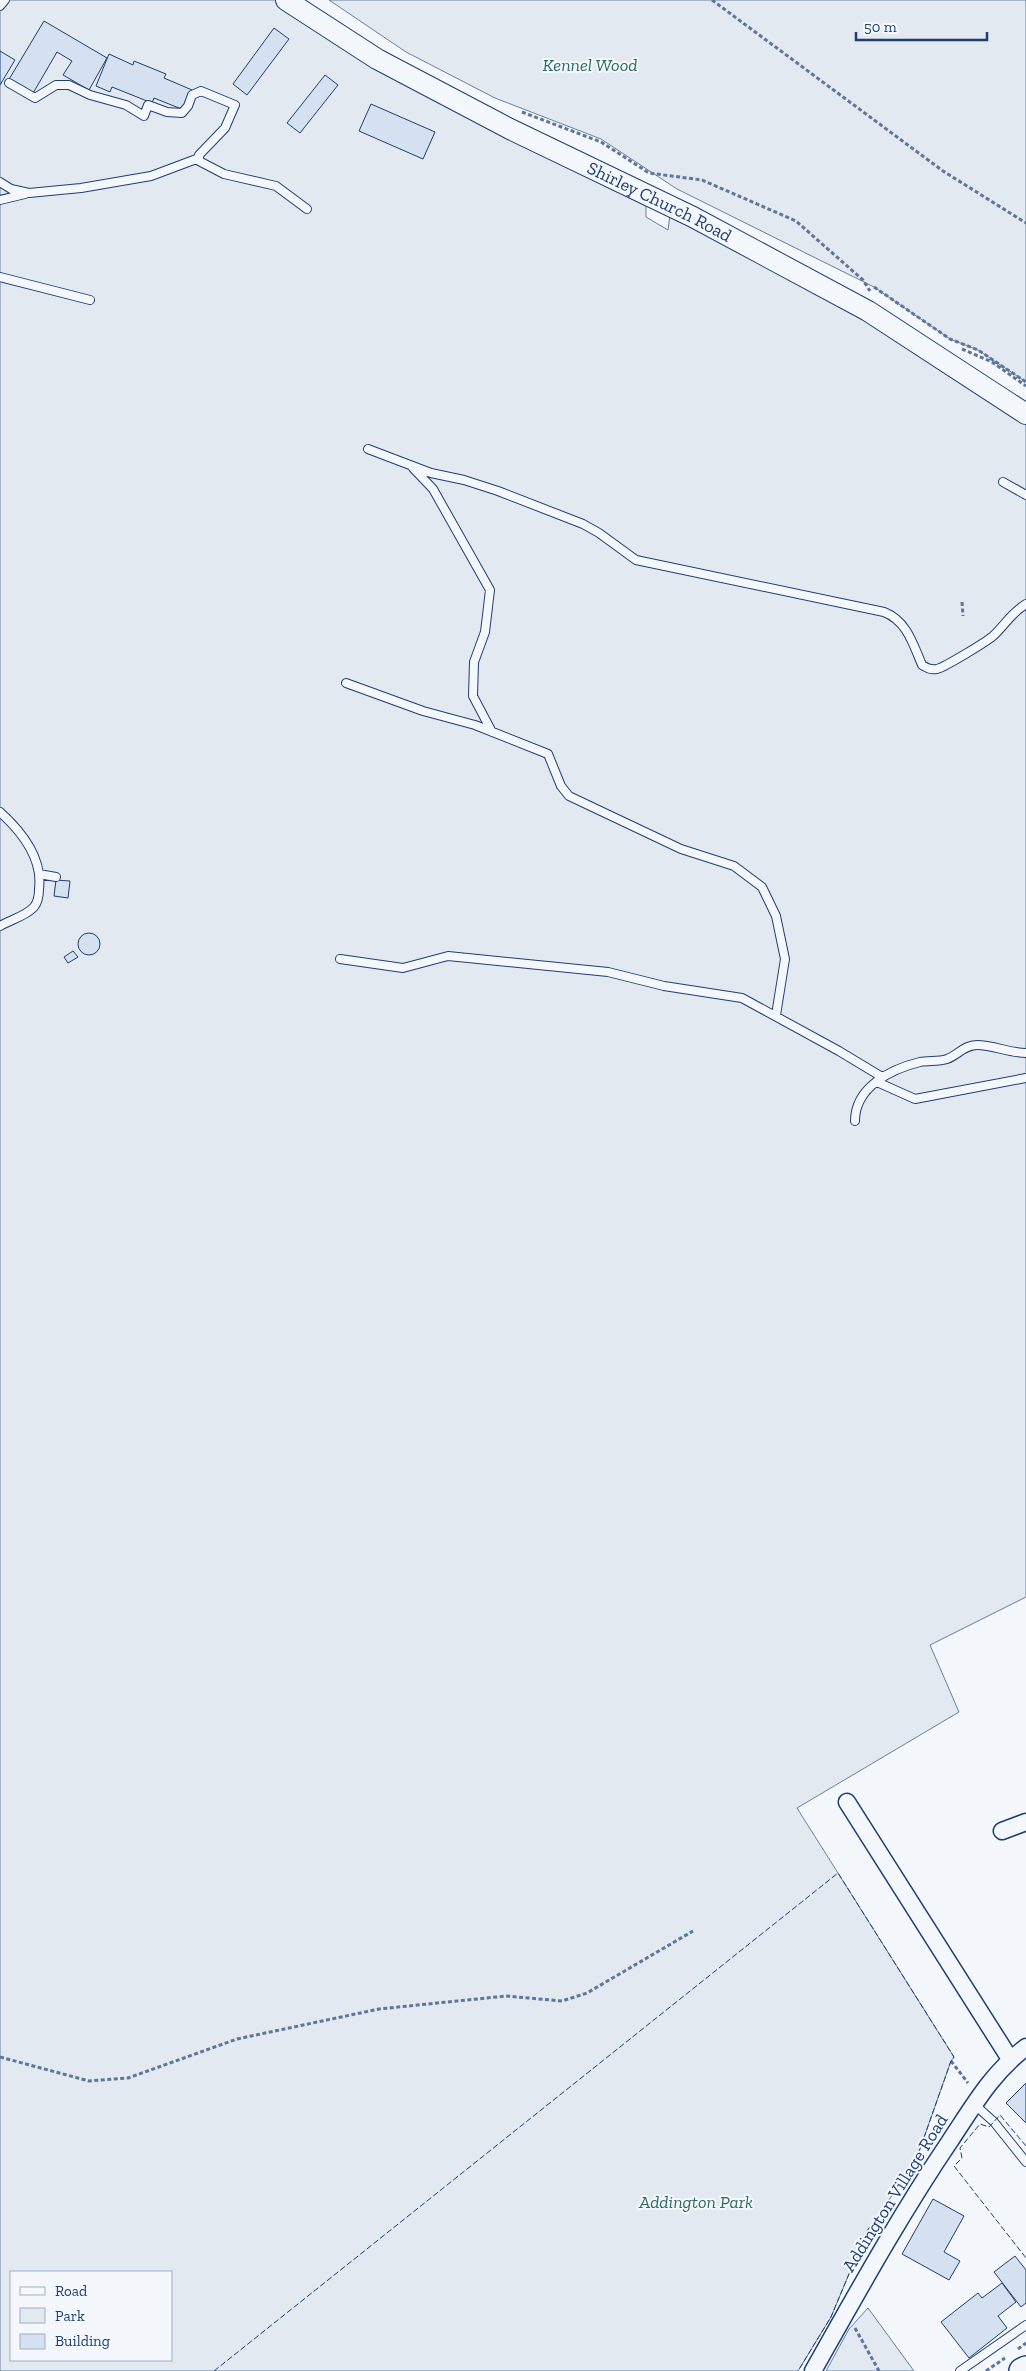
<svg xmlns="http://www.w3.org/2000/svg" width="1026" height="2371" font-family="'Zilla Slab',serif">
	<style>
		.green { fill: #e3e9f0; stroke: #687fa3; fill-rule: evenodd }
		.building { fill: #d5e0f0; stroke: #1d3f73 }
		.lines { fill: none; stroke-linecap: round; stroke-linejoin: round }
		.service-casing { stroke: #1d3f73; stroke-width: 10 }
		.minor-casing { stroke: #1d3f73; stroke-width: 19 }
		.tertiary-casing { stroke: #1d3f73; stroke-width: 22 }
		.primary-casing { stroke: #1d3f73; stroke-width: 28 }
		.path { stroke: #5e769c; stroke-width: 3; stroke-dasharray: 4 2.5; stroke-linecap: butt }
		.service { stroke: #f4f7fb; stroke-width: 8 }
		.minor { stroke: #f4f7fb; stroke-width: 16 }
		.tertiary { stroke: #f4f7fb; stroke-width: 20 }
		.primary { stroke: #f4f7fb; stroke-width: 25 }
		.fence { stroke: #1d3f73; stroke-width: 1; stroke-dasharray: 6 2.5; stroke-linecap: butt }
		.labels { text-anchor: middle; stroke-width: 4; stroke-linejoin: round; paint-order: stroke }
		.park-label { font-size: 18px; font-style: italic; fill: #2c6c60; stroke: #f4f7fb }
		.street-label { font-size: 18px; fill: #1d3f73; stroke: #f4f7fb }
	</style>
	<rect width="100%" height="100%" fill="#f4f7fb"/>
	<path class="green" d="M0,0H290L554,161L646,206V217L668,230L670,215L896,337L1026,424V1597L930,1645L959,1712L797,1808L954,2057L951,2061L915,2163L867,2231L831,2317L798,2371H0ZM11,2272H171V2360H11Z
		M329,0H1026V382L978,350L950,339L874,287L677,189L601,139L495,98L406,52Z
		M868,2308L914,2371H826L849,2329Z"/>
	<path class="building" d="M44,21L107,58L89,90L63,75L72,61L57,52L32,95L8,81Z
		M274,28L289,39L247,95L233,84Z
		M0,51L15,60L0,85Z
		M109,54L133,65L134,61L166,74L164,78L192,90L184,110L154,98L152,103L112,87L110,92L96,86Z
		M325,75L338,85L300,133L287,123Z
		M371,104L435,132L423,159L359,131Z
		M56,880L70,881L68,898L54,896Z
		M78 944a11 11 0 1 1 22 0a11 11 0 1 1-22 0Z
		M73,951L78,957L68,963L64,957Z
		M1026,2083V2123L1006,2103Z
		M933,2199L964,2216L944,2252L960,2261L949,2280L902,2254Z
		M1015,2256L1026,2270V2303L1021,2307L994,2272Z
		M1002,2283L1016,2302L998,2316L1007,2328L969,2358L941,2322L978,2293L982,2298Z"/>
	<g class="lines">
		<g class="service-casing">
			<path id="service" d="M0,6L5,0
				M9,83L35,98L56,85H69L90,95L126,105L144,116L148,105L167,112L182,113L188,106L192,95L201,91L235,105L225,128L199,155V161L224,174L276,186L307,209
				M0,182L11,189L29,193L81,188L151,176L199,158
				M0,200L25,194
				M0,277L90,300
				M368,449L431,473L464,480L498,491L583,524L599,533L636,560L884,612C907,621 913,644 922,665C927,668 930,670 937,669C945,667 986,642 993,636C1006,624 1010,614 1026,604
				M413,468L433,489L490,590L485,632L474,662L473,696L492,732
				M1003,482L1026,495
				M346,683L423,711L475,725L548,754L561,786L569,796L681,849L734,866L762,887L776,916L785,959L776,1015
				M0,812C21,831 43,858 39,889C39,895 38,902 34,907C26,916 10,920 0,926
				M39,874L56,877
				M340,959L403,968L448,956L608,972L664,986L742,998L839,1051L882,1077
				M877,1082L915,1099L1026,1078
				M855,1121C855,1087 891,1069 920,1062C928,1060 938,1062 947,1059C958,1055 964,1045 977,1045C993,1045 1010,1053 1026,1053
				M974,2104L994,2122L1026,2162
				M960,2371L1026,2325"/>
		</g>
		<g class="minor-casing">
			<path id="minor" d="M847,1802L1010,2059
				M1002,1831L1026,1822
				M813,2371C857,2293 900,2215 950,2141C974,2105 991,2074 1026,2047"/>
		</g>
		<g class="tertiary-casing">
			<g id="tertiary">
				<path id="s1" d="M286,0L377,59L510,129L693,217L868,311L1026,414"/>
			</g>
		</g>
		<g class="primary-casing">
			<path id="primary" d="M1022,2371L1026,2369"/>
		</g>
		<path class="path" d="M712,0L943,171L1026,223
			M522,112L601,142L649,173L702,180L796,221L863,280L870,291
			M874,287L950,339L978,350L1026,382
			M962,349L992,362L1026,386
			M962,602L963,616
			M0,2057L89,2081L128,2078L237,2039L379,2009L506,1996L562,2001L587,1993L693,1931
			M951,2061L968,2083
			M855,2328L879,2371
			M1018,2349L1026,2343
			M986,2371L1005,2358"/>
		<use href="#service" class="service"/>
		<use href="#minor" class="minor"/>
		<use href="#tertiary" class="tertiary"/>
		<use href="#primary" class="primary"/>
		<path class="fence" d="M1026,2146L1000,2115L989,2127L980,2124L960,2148L962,2158L954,2166L1026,2258
			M214,2371L838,1873L954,2057L951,2061L915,2163L867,2231L831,2317L798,2371"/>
	</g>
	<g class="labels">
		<g class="park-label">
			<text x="590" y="71">Kennel Wood</text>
			<text x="696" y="2208">Addington Park</text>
		</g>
		<g class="street-label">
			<text dy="6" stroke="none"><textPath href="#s1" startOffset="425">Shirley Church Road</textPath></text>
			<text transform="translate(895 2193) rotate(-58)" y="6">Addington Village Road</text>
		</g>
	</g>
	<rect x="10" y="2271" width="162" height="90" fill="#f4f7fb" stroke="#9eadc5"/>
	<rect x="20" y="2287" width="25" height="8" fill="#f4f7fb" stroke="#9eadc5"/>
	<text x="55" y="2296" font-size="15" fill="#1d3f73">Road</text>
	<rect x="20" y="2308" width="25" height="15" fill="#e3e9f0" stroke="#9eadc5"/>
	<text x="55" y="2321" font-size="15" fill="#1d3f73">Park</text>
	<rect x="20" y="2334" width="25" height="15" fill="#d5e0f0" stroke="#9eadc5"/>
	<text x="55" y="2346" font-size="15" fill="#1d3f73">Building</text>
	<path d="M856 32v8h131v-8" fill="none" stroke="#1d3f73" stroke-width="2.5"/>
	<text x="864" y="32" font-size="15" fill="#1d3f73" stroke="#f4f7fb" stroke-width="4" paint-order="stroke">50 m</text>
</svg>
